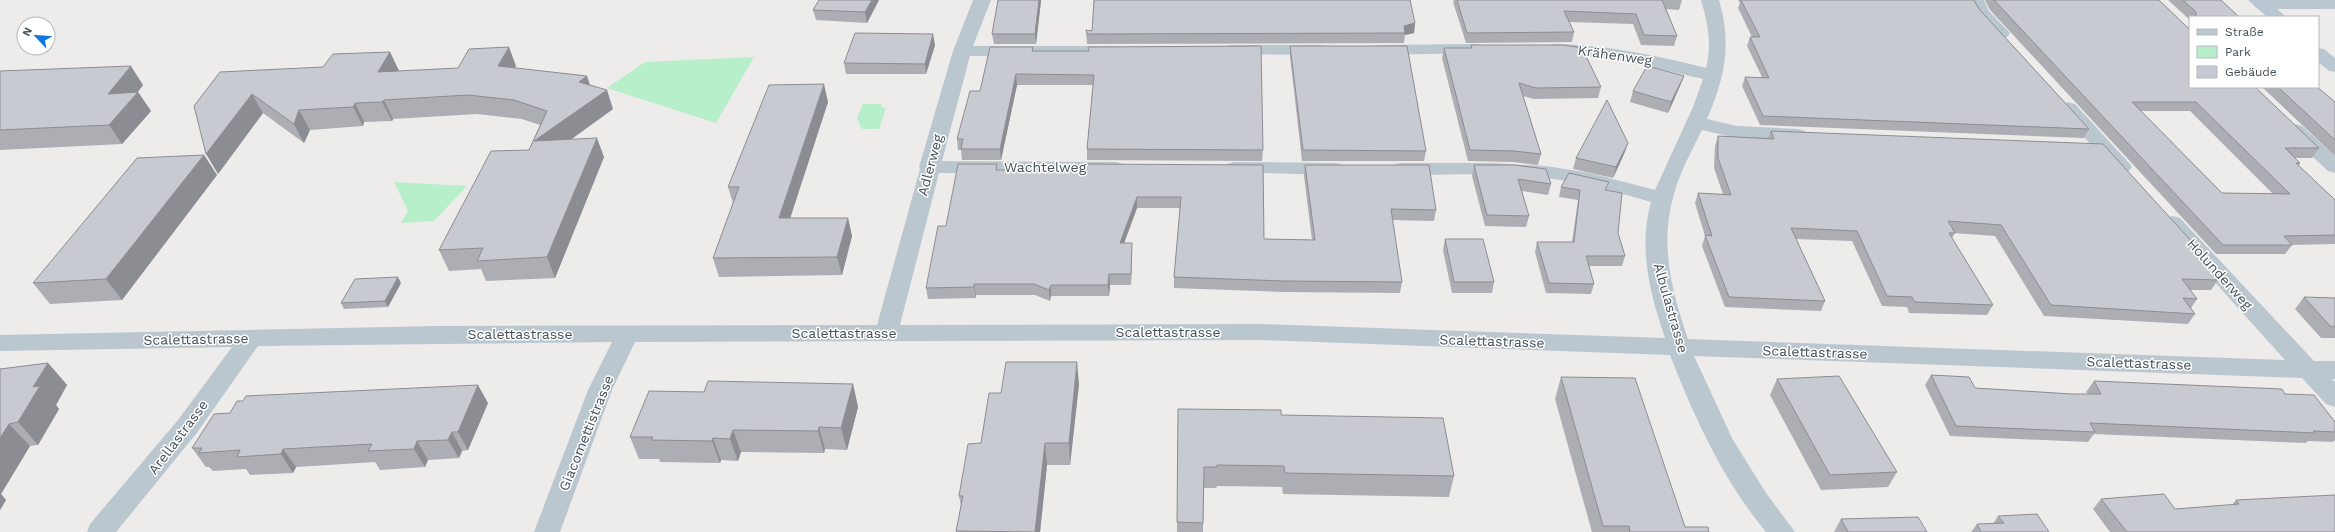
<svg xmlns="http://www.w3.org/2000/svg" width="2335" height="532" font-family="'Work Sans',sans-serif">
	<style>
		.green { fill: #b6efca }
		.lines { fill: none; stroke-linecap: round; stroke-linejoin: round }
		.minor { fill: #bbc7cf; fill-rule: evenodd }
		.secondary { fill: #bbc8d4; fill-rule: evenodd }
		.wall { fill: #acaeb4; fill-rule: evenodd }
		.shaded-wall { fill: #8c8d92 }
		.building { fill: #c8cad1; stroke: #8c8d92; fill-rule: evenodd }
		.labels { text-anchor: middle; stroke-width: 3; stroke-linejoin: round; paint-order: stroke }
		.street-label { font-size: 14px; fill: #435059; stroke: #fff }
	</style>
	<rect width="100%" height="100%" fill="#eeebeb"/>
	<path class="green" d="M754,57L716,123L607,88L645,62Z
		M863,104H882L881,107L886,108L879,129H862L857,118Z
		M394,182L467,186L434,221L401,223L408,211Z"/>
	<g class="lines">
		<path class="minor" d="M973,0H991L973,46H1118L1124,47L1127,51L1124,55L1118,56H970L942,161L1116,162L1123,164L1126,168L1123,172L1116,174L939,173L900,325L1260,324L1665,338C1650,294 1638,248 1651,202C1617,192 1582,183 1547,178C1498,172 1449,175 1400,175L1393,173L1390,169L1393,165L1400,163H1492L1546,166L1590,173L1655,190L1693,107L1703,79L1615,59L1554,54L1548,53L1545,49L1548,45L1554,44C1606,45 1656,55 1706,68C1712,45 1708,23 1701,0H1719C1732,45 1725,77 1707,119L1737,126L1798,129L1805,131L1808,135L1805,139L1798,141L1737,138L1702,130C1692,150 1680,172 1674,194C1659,244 1672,292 1688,339L2285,360L2166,228L2162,223L2166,218L2173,216L2180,218L2314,361H2335V379H2331L2335,382V407L2326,404L2302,378L1694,356L1733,440L1766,493L1795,532H1766C1723,480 1694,417 1670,355L1260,340L635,342L612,390L560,532H534L588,390L612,342L258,346L196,434L116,532H87L90,524L178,420L232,347L0,351V335L436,326L877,325L920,169L919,167L953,51Z
			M1966,0H1984L1989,11L2010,33L2007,37H1995L1976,17Z
			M2257,0H2335V9H2262L2256,8L2253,4Z
			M1474,44L1480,45L1483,49L1480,53L1378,55L1372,54L1369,50L1372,46L1378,45Z
			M1232,45H1320L1326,46L1329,50L1326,54L1320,55L1226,54L1223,50L1226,46Z
			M2068,102L2075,104L2129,163L2132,167L2129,171L2122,173L2115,171L2061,112L2058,108L2061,104Z
			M2295,124L2302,126L2335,156V173L2328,171L2288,134L2285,130L2288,126Z
			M1234,162L1336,163L1343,165L1346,169L1343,173L1336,175L1227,172L1224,168L1227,164Z"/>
		<path class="secondary" d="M2248,0H2267L2286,17H2267Z
			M2318,48L2324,49L2335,58V72L2329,71L2318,62Z"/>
	</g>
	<path class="wall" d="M819,0H879L867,23L816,20L813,10Z
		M1454,0H1682L1679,10L1666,9L1677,36L1674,46L1641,45L1633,24L1569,22L1574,32L1572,42L1466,43L1453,2Z
		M1738,0H1974L1979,9L2089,129L2084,138L1760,125L1742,86L1745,77H1762L1747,46L1750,37H1752L1738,8L1740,3Z
		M1985,0H2159L2188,28L2319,148L2312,158H2294L2300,163L2299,166L2335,200V244L2292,245L2285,254H2216L1990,10ZM2141,111H2190L2273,194L2222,193Z
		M2168,0H2221L2239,17H2190V20Z
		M1041,1L1036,44H994L992,34Z
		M1415,23L1414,33L1405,35L1404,43L1087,44L1086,30L1092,31Z
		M935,45L926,74H846L844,63Z
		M1471,45L1601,87L1598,98L1534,99L1523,96L1541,154L1538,165L1512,162L1468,161L1442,58L1444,48H1471Z
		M1290,46L1426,151L1424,161H1302L1290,56Z
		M1033,47V51H1088L1263,150L1262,161L1087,160V149L1093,85H1017L1001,160H962L961,150H958L957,139L980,91Z
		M390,52L399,71L516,66L515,68L587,76L590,85L613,109L572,139L604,157L555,278L486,281L481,269L449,271L439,250L529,150L540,125L522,119L477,114L393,119L392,121L364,122L363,126L310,130L304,143L263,113L218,174L194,106L323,67Z
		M0,71L143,85L138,92L151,111L122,144L0,150Z
		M1684,76L1680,86L1668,113L1630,102L1633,91Z
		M2262,87H2317L2335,102V156Z
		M828,102L790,218H848L852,236L842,275L719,277L713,258L733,203L728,187Z
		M1771,131L2194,244L2192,247L2218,280L2211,290H2190L2197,299L2191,308L2195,314L2188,324L2044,316L1995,236L1954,233H1955L1952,238L1993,305L1987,315L1909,313L1907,307L1882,306L1852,241L1796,239L1825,301L1821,311L1725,307L1702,246L1705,236L1695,203L1698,193L1723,194L1714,168L1715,146L1718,136L1768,138Z
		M1628,143L1624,154L1613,178L1573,169L1576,158Z
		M204,155L217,175L122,300L50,304L33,283Z
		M1263,165L1264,239L1312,240L1304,176L1305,165L1436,210L1434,221L1392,220L1402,282L1400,293L1283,292L1174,288V277L1180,208H1137L1124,243L1132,254L1131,285H1110L1109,296H1051L1050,301L1035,295H976V298L928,299L926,288L946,226L998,170H1085Z
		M1474,165L1551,184L1548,195L1522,191L1529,216L1526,227L1485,226L1472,176Z
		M1561,187L1607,190L1618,233L1625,256L1622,266H1589L1594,284L1591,294L1546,293L1535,252L1537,242H1572L1578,200L1559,197Z
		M1445,239L1494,282L1492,293H1452L1443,250Z
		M401,283L388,307L344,309L341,303Z
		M2304,297L2335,298V338H2321L2295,309Z
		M48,363L67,385L56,405L59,409L38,445L30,446L1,494L6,500L0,510V369Z
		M1931,375L1975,388L2072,394H2088L2086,392L2094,381L2285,394L2335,422V440L2333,442L2308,441L2306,443L2094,434L2088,442L1950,436L1925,385Z
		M1561,377L1685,527L1709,532H1592L1555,399Z
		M1777,379L1897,472L1888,487L1821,490L1770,395Z
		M853,384L858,407L847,450L825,449L824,453L741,452L738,461L721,460L720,463L660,462L659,459H639L630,437L704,392Z
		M1079,384L1070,465H1047L1040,532H956L961,506L959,496L981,443L1001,393Z
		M488,403L468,450L462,451L459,458L428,460L425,467L380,470L375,462L296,467L293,473L250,475L246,469L213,471L209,467H206L192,448Z
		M1178,409L1281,415L1454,476L1449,497L1283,494L1282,487L1217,486L1216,488H1204L1203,532H1177Z
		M2101,499L2175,509L2232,505L2236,500L2335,532H2110L2093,509Z
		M1998,516L2049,532H1971L1977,524H1993Z
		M1841,519L1927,532H1834Z"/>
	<path class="shaded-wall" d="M872,0H879L867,23L865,12Z
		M1039,0H1041V1L1036,44L1035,34Z
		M1415,23L1414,33L1405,35L1404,26Z
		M933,34L935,45L926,74L925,64Z
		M509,47L516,66L506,85L498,66Z
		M390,52L399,71L378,72Z
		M131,66L143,85L123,110L138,92L151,111L122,144L109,125L108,94Z
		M1016,74L1017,85L1001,160L1000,149Z
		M587,76L593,96L579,82Z
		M1684,76L1680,86L1668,113L1671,102Z
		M824,84L828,102L784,237L779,218Z
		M607,90L613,109L542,160L534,141Z
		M252,94L263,113L218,174L206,154Z
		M384,100L393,119L392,121L382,102Z
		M355,103L364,122L363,126L353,107Z
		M299,110L310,130L304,143L294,124Z
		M597,138L604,157L555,278L547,257Z
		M1628,143L1624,154L1613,178L1616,167Z
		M204,155L217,175L122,300L106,279Z
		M1137,197V208L1120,254V243Z
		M848,218L852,236L842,275L837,257Z
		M1132,243V254L1131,285V274Z
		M1109,274L1110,285L1109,296L1108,285Z
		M398,277L401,283L388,307L385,301Z
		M974,284L976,295V298L974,287Z
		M1051,285V296L1050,301L1049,290Z
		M1077,362L1079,384L1070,465L1069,443Z
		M48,363L67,385L56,405L59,409L38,445L18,422L33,387Z
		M853,384L858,407L847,450L841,428Z
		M478,385L488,403L468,450L458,432Z
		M9,424L30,446L1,494L6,500L0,510V438Z
		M819,427L825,449L824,453L818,431Z
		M733,430L741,452L738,461L730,439Z
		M452,432L462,451L459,458L448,440Z
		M713,438L721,460L720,463L712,441Z
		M417,441L428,460L425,467L414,449Z
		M1045,443L1047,465L1040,532H1035Z
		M283,449L296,467L293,473L281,454Z"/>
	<path class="building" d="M819,0H872L865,12L813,10Z
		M998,0H1039L1035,34H992Z
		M1094,0H1410L1415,23L1404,26L1405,33L1087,34L1086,30L1092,31Z
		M1457,0H1662L1677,36L1644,35L1636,14L1564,11L1574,32L1467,33Z
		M1741,0H1974L1979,9L2089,129L1763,116L1745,77L1769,78L1750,37H1760Z
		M1994,0H2159L2188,28H2190V87H2255L2319,148H2285L2300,163H2296L2335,200V235L2284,236L2292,245H2223ZM2132,102H2196L2290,194L2222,193Z
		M2183,0H2221L2239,17H2196V12Z
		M855,33L933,34L925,64L844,63Z
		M1471,45H1564L1582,48L1601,87L1536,88L1519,83L1541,154L1514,151L1470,150L1444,48H1472Z
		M1261,46L1263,150L1087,149L1094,75L1016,74L1000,149H961L963,139H957L970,91H980L990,47H1033L1032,51H1089L1088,47Z
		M1290,46H1407L1426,151L1303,150Z
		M509,47L498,66L587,76L579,82L607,90L534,141L597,138L547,257L477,261L483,248L439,250L491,151L529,150L547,111L514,100L468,95L384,100L382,102L355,103L353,107L299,110L294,124L252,94L206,154L194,106L220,72L323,67L333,54L390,52L378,72L458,68L469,49Z
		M131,66L108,94L138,92L109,125L0,130V71Z
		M1647,66L1684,76L1671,102L1633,91Z
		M824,84L779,218H848L837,257L713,258L739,187H728L769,85Z
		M2278,87H2317L2335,102V140Z
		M1607,100L1628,143L1616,167L1576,158Z
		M1771,131L2103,144L2194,244H2189L2218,280L2182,279L2197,299L2183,298L2195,314L2051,305L2001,225L1948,221L1955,233H1949L1993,305L1915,302L1912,297L1887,296L1857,231L1791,228L1825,301L1729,297L1705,235L1712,236L1698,193L1731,195L1718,158V136L1774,139Z
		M204,155L106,279L33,283L137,158Z
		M958,164H997L996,170H1085V164L1263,165L1264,239L1315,240L1305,165H1429L1436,210L1391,209L1402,282L1284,281L1174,277L1181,197H1137L1120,243H1132L1131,274H1109L1108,285H1051L1049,290L1034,284H974V287L926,288L938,226H946Z
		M1474,165H1514L1546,169L1551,184L1518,179L1529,216L1487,215Z
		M1569,173L1609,182L1605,190L1622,193L1618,233L1625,256H1586L1594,284L1549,283L1537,242H1574L1580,190L1561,187Z
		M1445,239H1483L1494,282H1454Z
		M398,277L385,301L341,303L355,279Z
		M2304,297L2335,298V327L2330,326Z
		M1006,362H1077L1069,443H1045L1035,532L956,531L963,496H959L968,444L981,443L989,393H1001Z
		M48,363L33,387L40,386L18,422L9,424L0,438V369Z
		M1931,375L1969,377L1975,388L2072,394H2101L2094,381L2282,389L2285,394L2314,395L2335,422V432L2313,431L2315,433L2090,423L2095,432L1956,426Z
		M1839,376L1897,472L1830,475L1777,379Z
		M1561,377L1635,378L1685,527H1708L1709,532H1630L1629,526H1603Z
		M708,381L853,384L841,428L819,427L818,431L733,430L730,439L713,438L712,441L651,440L653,437H630L649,391L704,392Z
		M478,385L458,432H452L448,440L417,441L414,449L368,451L372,444L283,449L281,454L237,457L240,450L199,453L202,448H192L214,414L230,413L237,401H243L246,396Z
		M1178,409L1281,410V415L1443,418L1454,476L1285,473L1284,466L1217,465V467H1204L1203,523L1177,522Z
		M2164,494L2175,509L2239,504L2236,500L2335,495V532H2127L2101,499Z
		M2037,514L2049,532H1981L1977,524L2004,523L1998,516Z
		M1918,517L1927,532H1848L1841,519Z"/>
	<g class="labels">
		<g class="street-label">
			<text transform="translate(1615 55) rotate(8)" y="5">Krähenweg</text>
			<text transform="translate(930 165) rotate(-75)" y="5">Adlerweg</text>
			<text x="1045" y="172">Wachtelweg</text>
			<text transform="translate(2220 274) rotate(48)" y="5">Holunderweg</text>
			<text transform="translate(1671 308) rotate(74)" y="5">Albulastrasse</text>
			<text x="1168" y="337">Scalettastrasse</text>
			<text x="844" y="338">Scalettastrasse</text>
			<text x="520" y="339">Scalettastrasse</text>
			<text transform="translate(196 339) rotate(-1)" y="5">Scalettastrasse</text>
			<text transform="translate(1492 341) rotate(2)" y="5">Scalettastrasse</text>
			<text transform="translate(1815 352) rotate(2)" y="5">Scalettastrasse</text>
			<text transform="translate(2139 363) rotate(2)" y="5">Scalettastrasse</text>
			<text transform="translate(586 433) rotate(-68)" y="5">Giacomettistrasse</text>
			<text transform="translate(178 437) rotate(-53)" y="5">Arellastrasse</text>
		</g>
	</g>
	<rect x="2189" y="16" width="130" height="72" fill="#ffffff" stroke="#b4b9bd"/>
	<rect x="2197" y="29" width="20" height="6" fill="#bbc8d4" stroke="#b4b9bd"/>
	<text x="2225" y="36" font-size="12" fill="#435059">Straße</text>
	<rect x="2197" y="46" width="20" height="12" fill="#b6efca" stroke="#b4b9bd"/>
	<text x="2225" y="56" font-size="12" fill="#435059">Park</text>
	<rect x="2197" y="66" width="20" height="12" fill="#c8cad1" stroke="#b4b9bd"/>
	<text x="2225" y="76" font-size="12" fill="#435059">Gebäude</text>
	<g transform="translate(36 36) rotate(296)"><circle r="19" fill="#ffffff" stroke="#b4b9bd"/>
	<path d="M0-3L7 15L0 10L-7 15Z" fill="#1276e1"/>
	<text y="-6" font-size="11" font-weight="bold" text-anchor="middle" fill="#435059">N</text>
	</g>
</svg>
